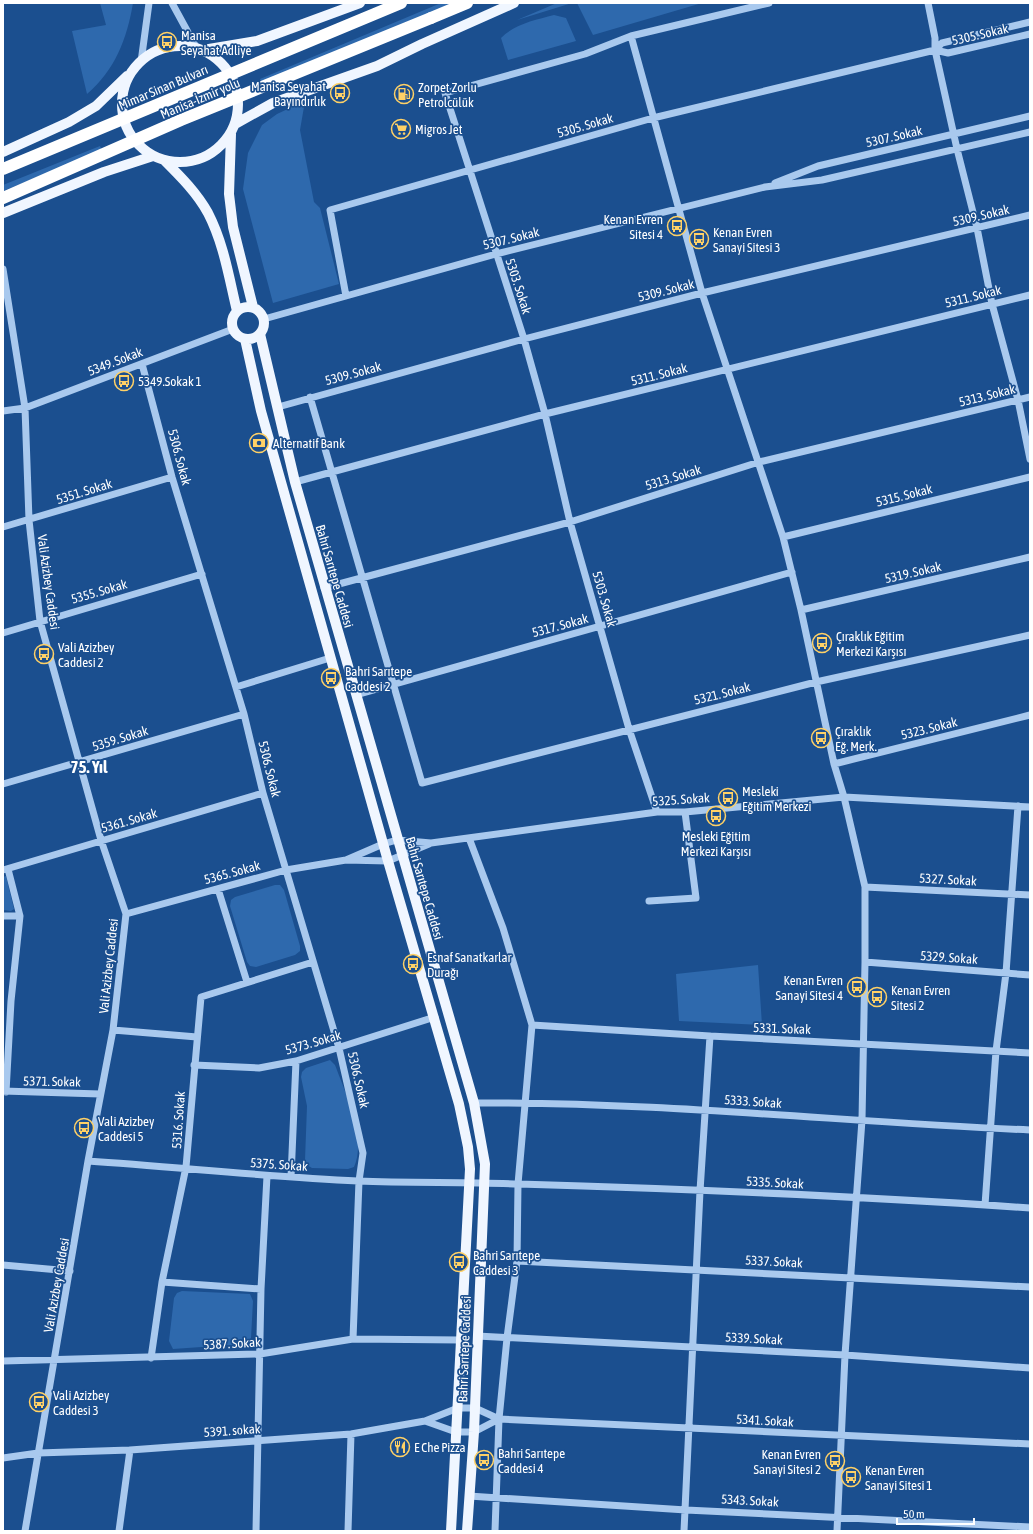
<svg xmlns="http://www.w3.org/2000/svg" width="1033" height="1534" font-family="'Asap Condensed',sans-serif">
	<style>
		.green { fill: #2e69ad }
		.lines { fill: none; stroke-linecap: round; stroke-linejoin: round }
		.minor { stroke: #a9c9ee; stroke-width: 7 }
		.major { stroke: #f0f6ff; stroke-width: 10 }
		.highway { stroke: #fff; stroke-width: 12 }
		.highway-bridge { stroke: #fff; stroke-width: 12 }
		.labels { text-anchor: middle; stroke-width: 3.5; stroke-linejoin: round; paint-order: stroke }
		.street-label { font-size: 13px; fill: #fff; stroke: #1b4f8f }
		.poi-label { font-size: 13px; fill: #fff; stroke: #1b4f8f; text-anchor: start }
		.district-label { font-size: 17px; font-weight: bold; fill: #fff; stroke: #1b4f8f }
	</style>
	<rect width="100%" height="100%" fill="#1b4f8f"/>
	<path class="green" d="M100,3H133C127,39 115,70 87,94L72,31L106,25Z
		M441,3H461L262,85L260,79Z
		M557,3H572L517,20Z
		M577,3H702L593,35Z
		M554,15L566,18L576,41L508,60L501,38C515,24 535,20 554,15Z
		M305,101L300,130L314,202L320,208L339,284L273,303L243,189L248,153L262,125L277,114Z
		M100,146L102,151L3,191V185Z
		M6,876L14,909L11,911L3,910V877Z
		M275,885H280L284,890L300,946V951L295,955L256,967L250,966L247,962L230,906L231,900L235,897Z
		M758,965L762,1025L679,1021L676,974Z
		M330,1060L335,1065C345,1092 367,1139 354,1167L348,1169L312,1168L307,1165L305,1160L307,1106L301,1077L302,1072L306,1068Z
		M182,1291L250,1294L253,1301L251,1338L249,1342L244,1344L173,1349L169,1341L174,1298L177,1293Z"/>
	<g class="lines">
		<path class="minor" d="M172,3L196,47
			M928,3L935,38V50L957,149L977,228L992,304L1018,400L1030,459
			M631,36L702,293L783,537L801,610L834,764L844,797L865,887V962L862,1120L845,1355L837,1531
			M935,50L942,43L1030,22
			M141,62L149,3
			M775,183L818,166L1030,116
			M3,269L25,408L29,520L40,621L101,840L126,914L113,1030L88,1161L25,1531
			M346,296L330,210L653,118L935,50L948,53L1030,34
			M264,319L496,254L765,187L822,180L1030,132
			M142,364L172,477L244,714L263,793L339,1048L363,1153L359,1181L353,1339
			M310,397L422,783L816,682L1030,635
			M278,407L524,339L702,293L1030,215
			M3,411L25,408L233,329
			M295,482L545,414L1030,295
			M3,527L172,477
			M783,537L1030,477
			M324,588L570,522L759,462L1030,397
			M801,610L1030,557
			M3,633L202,574
			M236,687L330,658
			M356,695L792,572
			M834,764L1030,715
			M3,784L244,714
			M657,812L629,729L570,522L545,414L524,339L445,93L585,54L631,36L769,3
			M469,838L503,928L532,1025L518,1184L517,1261L507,1338L499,1419L495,1531
			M346,860L383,844L397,840L431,843L657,812H685L844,797L1030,807
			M3,870L263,793
			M865,887L1030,895
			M218,889L247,982
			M649,901L696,898L685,812
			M126,914L286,870L346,860L388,861L429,844
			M3,916H20
			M865,962L1030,975
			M532,1025L710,1036L1030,1053
			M113,1030L197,1037
			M194,1065L259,1068L296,1061L435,1017
			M3,1091L100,1094
			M6,1092L11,1001L20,916L8,869
			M474,1103C659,1102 845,1122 1030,1130
			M88,1161C178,1167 268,1177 358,1181C411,1183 465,1182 519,1184C689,1189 860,1196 1030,1208
			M291,1177L296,1061
			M985,1205L996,1051L1006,973L1018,806
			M517,1261L1030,1287
			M3,1265L70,1271
			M162,1282L261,1289
			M477,1336L845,1355L1030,1368
			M151,1358L162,1282L186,1167L201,997L313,962
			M3,1361L260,1354L353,1339L461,1340
			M425,1421L456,1432H474L499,1419
			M3,1458L38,1453L130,1450L351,1434L425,1421L458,1408H475L499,1419L1030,1444
			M469,1496L686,1510L1030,1527
			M119,1531L130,1450
			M256,1531L261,1289L267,1176
			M348,1531L351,1434
			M684,1531L700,1191L710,1036"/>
		<path class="major" d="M122 104a58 58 0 1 1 116 0a58 58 0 1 1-116 0Z
			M203,50L257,41L360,3
			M235,124L273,103L377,66L422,44L514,3
			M231,134L229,194L233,227L253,307
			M3,152L69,122L96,106L127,76
			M165,161C181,177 197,193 208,213C224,244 229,278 237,311
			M3,213L104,172L153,156
			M232 323a16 16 0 1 1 32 0a16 16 0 1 1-32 0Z
			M260,334L295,482L474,1103L485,1164L474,1432L467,1531
			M245,339L261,411L388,861L459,1104L468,1147L470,1169L451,1531"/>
		<path class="highway" d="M431,18L467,3"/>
		<path class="highway-bridge" d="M3,169L401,3
			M3,198L181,120L431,18"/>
	</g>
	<defs>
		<g id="bus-ring" transform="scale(1)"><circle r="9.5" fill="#1b4f8f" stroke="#ffd166" stroke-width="1.5"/><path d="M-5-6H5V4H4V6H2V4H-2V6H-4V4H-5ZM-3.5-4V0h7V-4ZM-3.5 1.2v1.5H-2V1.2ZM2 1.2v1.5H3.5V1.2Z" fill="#ffd166"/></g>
		<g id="fuel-ring" transform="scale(1)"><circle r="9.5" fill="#1b4f8f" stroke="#ffd166" stroke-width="1.5"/><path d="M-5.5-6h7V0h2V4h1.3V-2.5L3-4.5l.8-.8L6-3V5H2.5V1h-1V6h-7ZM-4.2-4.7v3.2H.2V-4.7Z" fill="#ffd166"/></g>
		<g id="supermarket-ring" transform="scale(1)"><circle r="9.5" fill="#1b4f8f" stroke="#ffd166" stroke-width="1.5"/><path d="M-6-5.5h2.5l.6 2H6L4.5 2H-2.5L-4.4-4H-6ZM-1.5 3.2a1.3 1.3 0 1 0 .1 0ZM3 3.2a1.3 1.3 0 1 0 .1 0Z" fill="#ffd166"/></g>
		<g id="bank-ring" transform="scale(1)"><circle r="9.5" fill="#1b4f8f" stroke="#ffd166" stroke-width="1.5"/><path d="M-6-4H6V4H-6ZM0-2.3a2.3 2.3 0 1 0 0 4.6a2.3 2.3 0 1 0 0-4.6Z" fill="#ffd166"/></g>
		<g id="restaurant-ring" transform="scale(1)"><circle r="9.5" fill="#1b4f8f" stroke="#ffd166" stroke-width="1.5"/><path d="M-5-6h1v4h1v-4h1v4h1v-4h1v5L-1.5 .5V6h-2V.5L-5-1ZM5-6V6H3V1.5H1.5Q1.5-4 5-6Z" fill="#ffd166"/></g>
	</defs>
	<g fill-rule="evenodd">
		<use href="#bus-ring" x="167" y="42"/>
		<use href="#bus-ring" x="340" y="93"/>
		<use href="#fuel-ring" x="404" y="94"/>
		<use href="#supermarket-ring" x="401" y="129"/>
		<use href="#bus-ring" x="677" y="226"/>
		<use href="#bus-ring" x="699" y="239"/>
		<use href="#bus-ring" x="124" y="381"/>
		<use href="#bank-ring" x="259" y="443"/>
		<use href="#bus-ring" x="822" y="643"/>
		<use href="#bus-ring" x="44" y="654"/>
		<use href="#bus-ring" x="331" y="678"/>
		<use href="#bus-ring" x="821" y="738"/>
		<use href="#bus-ring" x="728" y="798"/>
		<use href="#bus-ring" x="716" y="816"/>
		<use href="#bus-ring" x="413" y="964"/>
		<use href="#bus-ring" x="857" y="987"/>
		<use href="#bus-ring" x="877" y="997"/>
		<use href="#bus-ring" x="84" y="1128"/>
		<use href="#bus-ring" x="459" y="1262"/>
		<use href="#bus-ring" x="39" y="1402"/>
		<use href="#restaurant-ring" x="400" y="1447"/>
		<use href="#bus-ring" x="484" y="1460"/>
		<use href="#bus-ring" x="835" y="1461"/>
		<use href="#bus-ring" x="851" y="1477"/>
	</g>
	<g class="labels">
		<g class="street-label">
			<text transform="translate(980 34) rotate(-13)" y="5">5305. Sokak</text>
			<text transform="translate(163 87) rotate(-23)" y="5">Mimar Sinan Bulvarı</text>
			<text transform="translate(200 98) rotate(-23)" y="5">Manisa-İzmir yolu</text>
			<text transform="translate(585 125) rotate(-16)" y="5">5305. Sokak</text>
			<text transform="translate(894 136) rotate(-13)" y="5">5307. Sokak</text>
			<text transform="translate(981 215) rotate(-13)" y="5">5309. Sokak</text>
			<text transform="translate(511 238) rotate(-14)" y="5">5307. Sokak</text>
			<text transform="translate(519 286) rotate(72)" y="5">5303. Sokak</text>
			<text transform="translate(666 290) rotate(-14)" y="5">5309. Sokak</text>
			<text transform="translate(973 296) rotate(-14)" y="5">5311. Sokak</text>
			<text transform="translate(115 361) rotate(-21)" y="5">5349. Sokak</text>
			<text transform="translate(353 373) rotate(-15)" y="5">5309. Sokak</text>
			<text transform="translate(659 374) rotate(-14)" y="5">5311. Sokak</text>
			<text transform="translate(987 395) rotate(-14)" y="5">5313. Sokak</text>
			<text transform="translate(180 457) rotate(75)" y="5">5306. Sokak</text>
			<text transform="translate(673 477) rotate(-17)" y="5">5313. Sokak</text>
			<text transform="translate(84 491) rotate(-17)" y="5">5351. Sokak</text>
			<text transform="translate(904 495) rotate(-14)" y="5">5315. Sokak</text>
			<text transform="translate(913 572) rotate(-13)" y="5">5319. Sokak</text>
			<text transform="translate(335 576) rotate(74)" y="5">Bahri Sarıtepe Caddesi</text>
			<text transform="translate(49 582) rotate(82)" y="5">Vali Azizbey Caddesi</text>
			<text transform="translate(99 591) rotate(-16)" y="5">5355. Sokak</text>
			<text transform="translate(605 599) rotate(74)" y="5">5303. Sokak</text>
			<text transform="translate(560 625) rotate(-15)" y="5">5317. Sokak</text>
			<text transform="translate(722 693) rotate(-14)" y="5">5321. Sokak</text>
			<text transform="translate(929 728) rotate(-14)" y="5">5323. Sokak</text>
			<text transform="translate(120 738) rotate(-17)" y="5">5359. Sokak</text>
			<text transform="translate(270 769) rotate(76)" y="5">5306. Sokak</text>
			<text transform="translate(681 799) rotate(-4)" y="5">5325. Sokak</text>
			<text transform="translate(129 820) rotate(-16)" y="5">5361. Sokak</text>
			<text transform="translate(232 872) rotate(-15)" y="5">5365. Sokak</text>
			<text transform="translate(948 879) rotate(3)" y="5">5327. Sokak</text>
			<text transform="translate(425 888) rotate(74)" y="5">Bahri Sarıtepe Caddesi</text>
			<text transform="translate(949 957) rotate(4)" y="5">5329. Sokak</text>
			<text transform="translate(108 966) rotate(-84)" y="5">Vali Azizbey Caddesi</text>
			<text transform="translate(782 1028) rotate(2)" y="5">5331. Sokak</text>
			<text transform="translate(313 1042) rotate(-16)" y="5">5373. Sokak</text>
			<text transform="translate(359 1080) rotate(77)" y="5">5306. Sokak</text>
			<text transform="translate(52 1081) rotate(1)" y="5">5371. Sokak</text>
			<text transform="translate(753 1101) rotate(4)" y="5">5333. Sokak</text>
			<text transform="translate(178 1120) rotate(-86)" y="5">5316. Sokak</text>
			<text transform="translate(279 1164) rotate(4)" y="5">5375. Sokak</text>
			<text transform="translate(775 1182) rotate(3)" y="5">5335. Sokak</text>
			<text transform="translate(774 1261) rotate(3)" y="5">5337. Sokak</text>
			<text transform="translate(56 1285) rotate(-80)" y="5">Vali Azizbey Caddesi</text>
			<text transform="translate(754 1338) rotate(3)" y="5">5339. Sokak</text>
			<text transform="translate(232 1343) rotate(-3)" y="5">5387. Sokak</text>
			<text transform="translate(464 1349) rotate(-88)" y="5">Bahri Sarıtepe Caddesi</text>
			<text transform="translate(765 1420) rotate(3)" y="5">5341. Sokak</text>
			<text transform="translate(232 1430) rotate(-4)" y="5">5391. sokak</text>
			<text transform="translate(750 1500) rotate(3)" y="5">5343. Sokak</text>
		</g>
		<g class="poi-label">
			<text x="181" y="40">Manisa<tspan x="181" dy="15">Seyahat Adliye</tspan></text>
			<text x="326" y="91" text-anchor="end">Manisa Seyahat<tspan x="326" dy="15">Bayındırlık</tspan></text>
			<text x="418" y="92">Zorpet Zorlu<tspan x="418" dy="15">Petrolcülük</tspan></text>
			<text x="415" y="134">Migros Jet</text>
			<text x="663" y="224" text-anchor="end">Kenan Evren<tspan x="663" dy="15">Sitesi 4</tspan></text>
			<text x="713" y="237">Kenan Evren<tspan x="713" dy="15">Sanayi Sitesi 3</tspan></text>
			<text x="138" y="386">5349.Sokak 1</text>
			<text x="273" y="448">Alternatif Bank</text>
			<text x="836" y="641">Çıraklık Eğitim<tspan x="836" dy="15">Merkezi Karşısı</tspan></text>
			<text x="58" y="652">Vali Azizbey<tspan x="58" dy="15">Caddesi 2</tspan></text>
			<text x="345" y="676">Bahri Sarıtepe<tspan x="345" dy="15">Caddesi 2</tspan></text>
			<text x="835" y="736">Çıraklık<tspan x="835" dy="15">Eğ. Merk.</tspan></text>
			<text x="742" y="796">Mesleki<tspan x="742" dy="15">Eğitim Merkezi</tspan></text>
			<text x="716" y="841" text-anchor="middle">Mesleki Eğitim<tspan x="716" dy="15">Merkezi Karşısı</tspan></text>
			<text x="427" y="962">Esnaf Sanatkarlar<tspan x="427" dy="15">Durağı</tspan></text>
			<text x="843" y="985" text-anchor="end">Kenan Evren<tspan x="843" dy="15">Sanayi Sitesi 4</tspan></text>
			<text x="891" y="995">Kenan Evren<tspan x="891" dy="15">Sitesi 2</tspan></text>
			<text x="98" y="1126">Vali Azizbey<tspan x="98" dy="15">Caddesi 5</tspan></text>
			<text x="473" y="1260">Bahri Sarıtepe<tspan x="473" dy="15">Caddesi 3</tspan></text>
			<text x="53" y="1400">Vali Azizbey<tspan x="53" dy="15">Caddesi 3</tspan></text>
			<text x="414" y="1452">E Che Pizza</text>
			<text x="498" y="1458">Bahri Sarıtepe<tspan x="498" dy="15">Caddesi 4</tspan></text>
			<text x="821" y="1459" text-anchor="end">Kenan Evren<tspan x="821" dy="15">Sanayi Sitesi 2</tspan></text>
			<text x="865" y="1475">Kenan Evren<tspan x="865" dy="15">Sanayi Sitesi 1</tspan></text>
		</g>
		<g class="district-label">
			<text x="89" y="773">75. Yıl</text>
		</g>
	</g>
	<rect width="1033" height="1534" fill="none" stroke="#ffffff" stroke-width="8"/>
	<path d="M897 1518v6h77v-6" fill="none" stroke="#ffffff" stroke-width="2"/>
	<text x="903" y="1518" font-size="12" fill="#ffffff" stroke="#1b4f8f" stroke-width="3" paint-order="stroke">50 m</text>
</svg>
